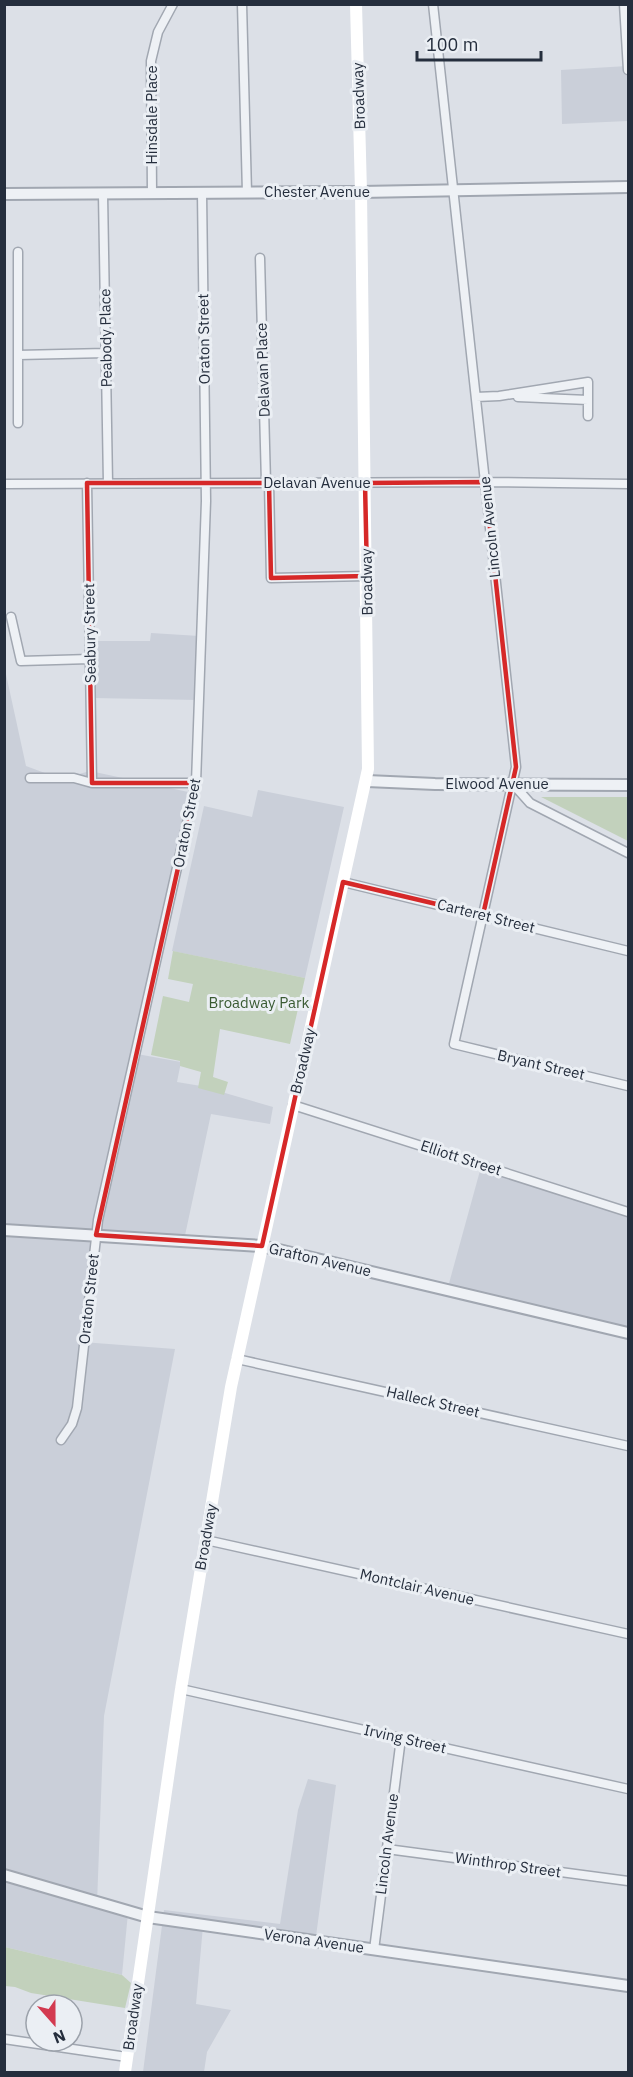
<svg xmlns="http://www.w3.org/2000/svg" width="633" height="2077" font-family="'IBM Plex Sans',sans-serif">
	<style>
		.built { fill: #cacfd9 }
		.green { fill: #c2d1bc }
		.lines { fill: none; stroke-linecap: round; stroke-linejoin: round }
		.minor-casing { stroke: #a1a7b1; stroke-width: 11 }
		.tertiary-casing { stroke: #a1a7b1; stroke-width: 14 }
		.minor { stroke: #eef1f5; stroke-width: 8 }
		.tertiary { stroke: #eef1f5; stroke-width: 10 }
		.secondary { stroke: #fff; stroke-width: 12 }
		.marked { fill: none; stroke: #d62828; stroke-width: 4.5; stroke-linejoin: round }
		.labels { text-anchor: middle; stroke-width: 6; stroke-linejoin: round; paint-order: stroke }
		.street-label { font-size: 15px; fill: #252e3d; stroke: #ebeff4 }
		.park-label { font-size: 15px; fill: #395a32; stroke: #ebeff4 }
	</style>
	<rect width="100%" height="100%" fill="#dce0e7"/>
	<path class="built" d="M627,66L628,121L562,124L561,70Z
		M151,633L199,636L198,700L93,698V641H150Z
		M4,665L26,766L61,779L90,771L193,793L137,1054L181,1062L177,1082L201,1086L273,1107L270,1124L211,1114L184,1240L95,1235L82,1342L175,1349L104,1716L97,1904L128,1913L122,1975L5,1947Z
		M258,790L344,807L305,978L172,951L204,806L252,817Z
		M481,1167L628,1214V1330L448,1287Z
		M308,1779L336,1785L315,1944L203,1926L196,2004L231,2010L207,2052L204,2072H143L164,1910L280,1924L298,1810Z"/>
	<path class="green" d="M541,797H628V841L549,801Z
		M173,951L305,978L290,1044L220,1029L213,1077L228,1082L224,1095L198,1088L201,1072L180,1066V1061L151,1055L163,996L189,1002L193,984L168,979Z
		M5,1947L122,1975L131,1983L125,2008L31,1993L15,1987L5,1986Z"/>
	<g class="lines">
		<g class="minor-casing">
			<path id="minor" d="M242,4L247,193
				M433,4L516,767L454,1044L628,1086
				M624,4L628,70
				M152,193L151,61L158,32L173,4
				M103,194L108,483
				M18,252V423
				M260,258L266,483
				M18,355L106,353
				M476,397L499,396L588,382V416
				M518,397L588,400
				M87,483L92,783
				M269,483L271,578L367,576
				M4,484L485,482L628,484
				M11,617L21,661L90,659
				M30,778H74L92,783H196
				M513,784L530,803L628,853
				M343,882L628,951
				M293,1105L628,1212
				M237,1359L628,1446
				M61,1440L72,1424L77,1408L98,1220L196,783L206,501L202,193
				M206,1540L628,1634
				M181,1689L628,1789
				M387,1849L628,1881
				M374,1950L401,1738
				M4,2039L127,2057"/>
		</g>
		<g class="tertiary-casing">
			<path id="tertiary" d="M4,194L361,192L628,187
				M367,781L435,784L628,785
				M4,1230L262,1246L628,1333
				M4,1875L148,1917L628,1986"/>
		</g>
		<use href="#minor" class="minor"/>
		<use href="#tertiary" class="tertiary"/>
		<path class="secondary" d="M125,2072L181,1689L231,1387L368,769L361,192L356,4"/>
	</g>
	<path class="marked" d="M485,482L516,767L483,915L343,882L262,1246L96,1235L197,783H92L87,483H269L271,578L367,576L365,483Z"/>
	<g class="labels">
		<g class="street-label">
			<text transform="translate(359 96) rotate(-92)" y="5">Broadway</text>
			<text transform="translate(152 115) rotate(-90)" y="5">Hinsdale Place</text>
			<text x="317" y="197">Chester Avenue</text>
			<text transform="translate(106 338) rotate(-91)" y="5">Peabody Place</text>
			<text transform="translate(204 339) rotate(-91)" y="5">Oraton Street</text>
			<text transform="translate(263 370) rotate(-92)" y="5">Delavan Place</text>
			<text x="317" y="488">Delavan Avenue</text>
			<text transform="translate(490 527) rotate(-96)" y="5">Lincoln Avenue</text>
			<text transform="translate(367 582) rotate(-91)" y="5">Broadway</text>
			<text transform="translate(90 633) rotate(-91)" y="5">Seabury Street</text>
			<text x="497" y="789">Elwood Avenue</text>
			<text transform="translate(187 823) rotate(-79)" y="5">Oraton Street</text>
			<text transform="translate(486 916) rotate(14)" y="5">Carteret Street</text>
			<text transform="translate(303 1061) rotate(-77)" y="5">Broadway</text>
			<text transform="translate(541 1065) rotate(13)" y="5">Bryant Street</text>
			<text transform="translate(461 1158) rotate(18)" y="5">Elliott Street</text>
			<text transform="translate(320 1260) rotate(13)" y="5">Grafton Avenue</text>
			<text transform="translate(89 1299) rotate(-84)" y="5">Oraton Street</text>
			<text transform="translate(433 1402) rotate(13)" y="5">Halleck Street</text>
			<text transform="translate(206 1537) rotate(-80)" y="5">Broadway</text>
			<text transform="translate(417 1587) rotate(13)" y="5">Montclair Avenue</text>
			<text transform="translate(405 1739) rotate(13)" y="5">Irving Street</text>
			<text transform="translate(387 1844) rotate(-83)" y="5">Lincoln Avenue</text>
			<text transform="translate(508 1865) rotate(8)" y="5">Winthrop Street</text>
			<text transform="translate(314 1941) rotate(8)" y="5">Verona Avenue</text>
			<text transform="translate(133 2017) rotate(-82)" y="5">Broadway</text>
		</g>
		<g class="park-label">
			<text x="259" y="1008">Broadway Park</text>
		</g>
	</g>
	<rect width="633" height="2077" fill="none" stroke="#252e3d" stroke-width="12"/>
	<g transform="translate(54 2023) rotate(159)"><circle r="28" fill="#ebeff4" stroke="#9ca2ab" stroke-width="1.5"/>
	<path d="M0-4.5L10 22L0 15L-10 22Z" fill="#d33a50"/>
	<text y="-9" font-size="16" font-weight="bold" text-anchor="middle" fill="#252e3d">N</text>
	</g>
	<path d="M417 51v9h124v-9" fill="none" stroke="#252e3d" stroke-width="3"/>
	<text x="426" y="51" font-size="18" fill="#252e3d" stroke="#ebeff4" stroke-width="4.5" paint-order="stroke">100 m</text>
</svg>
